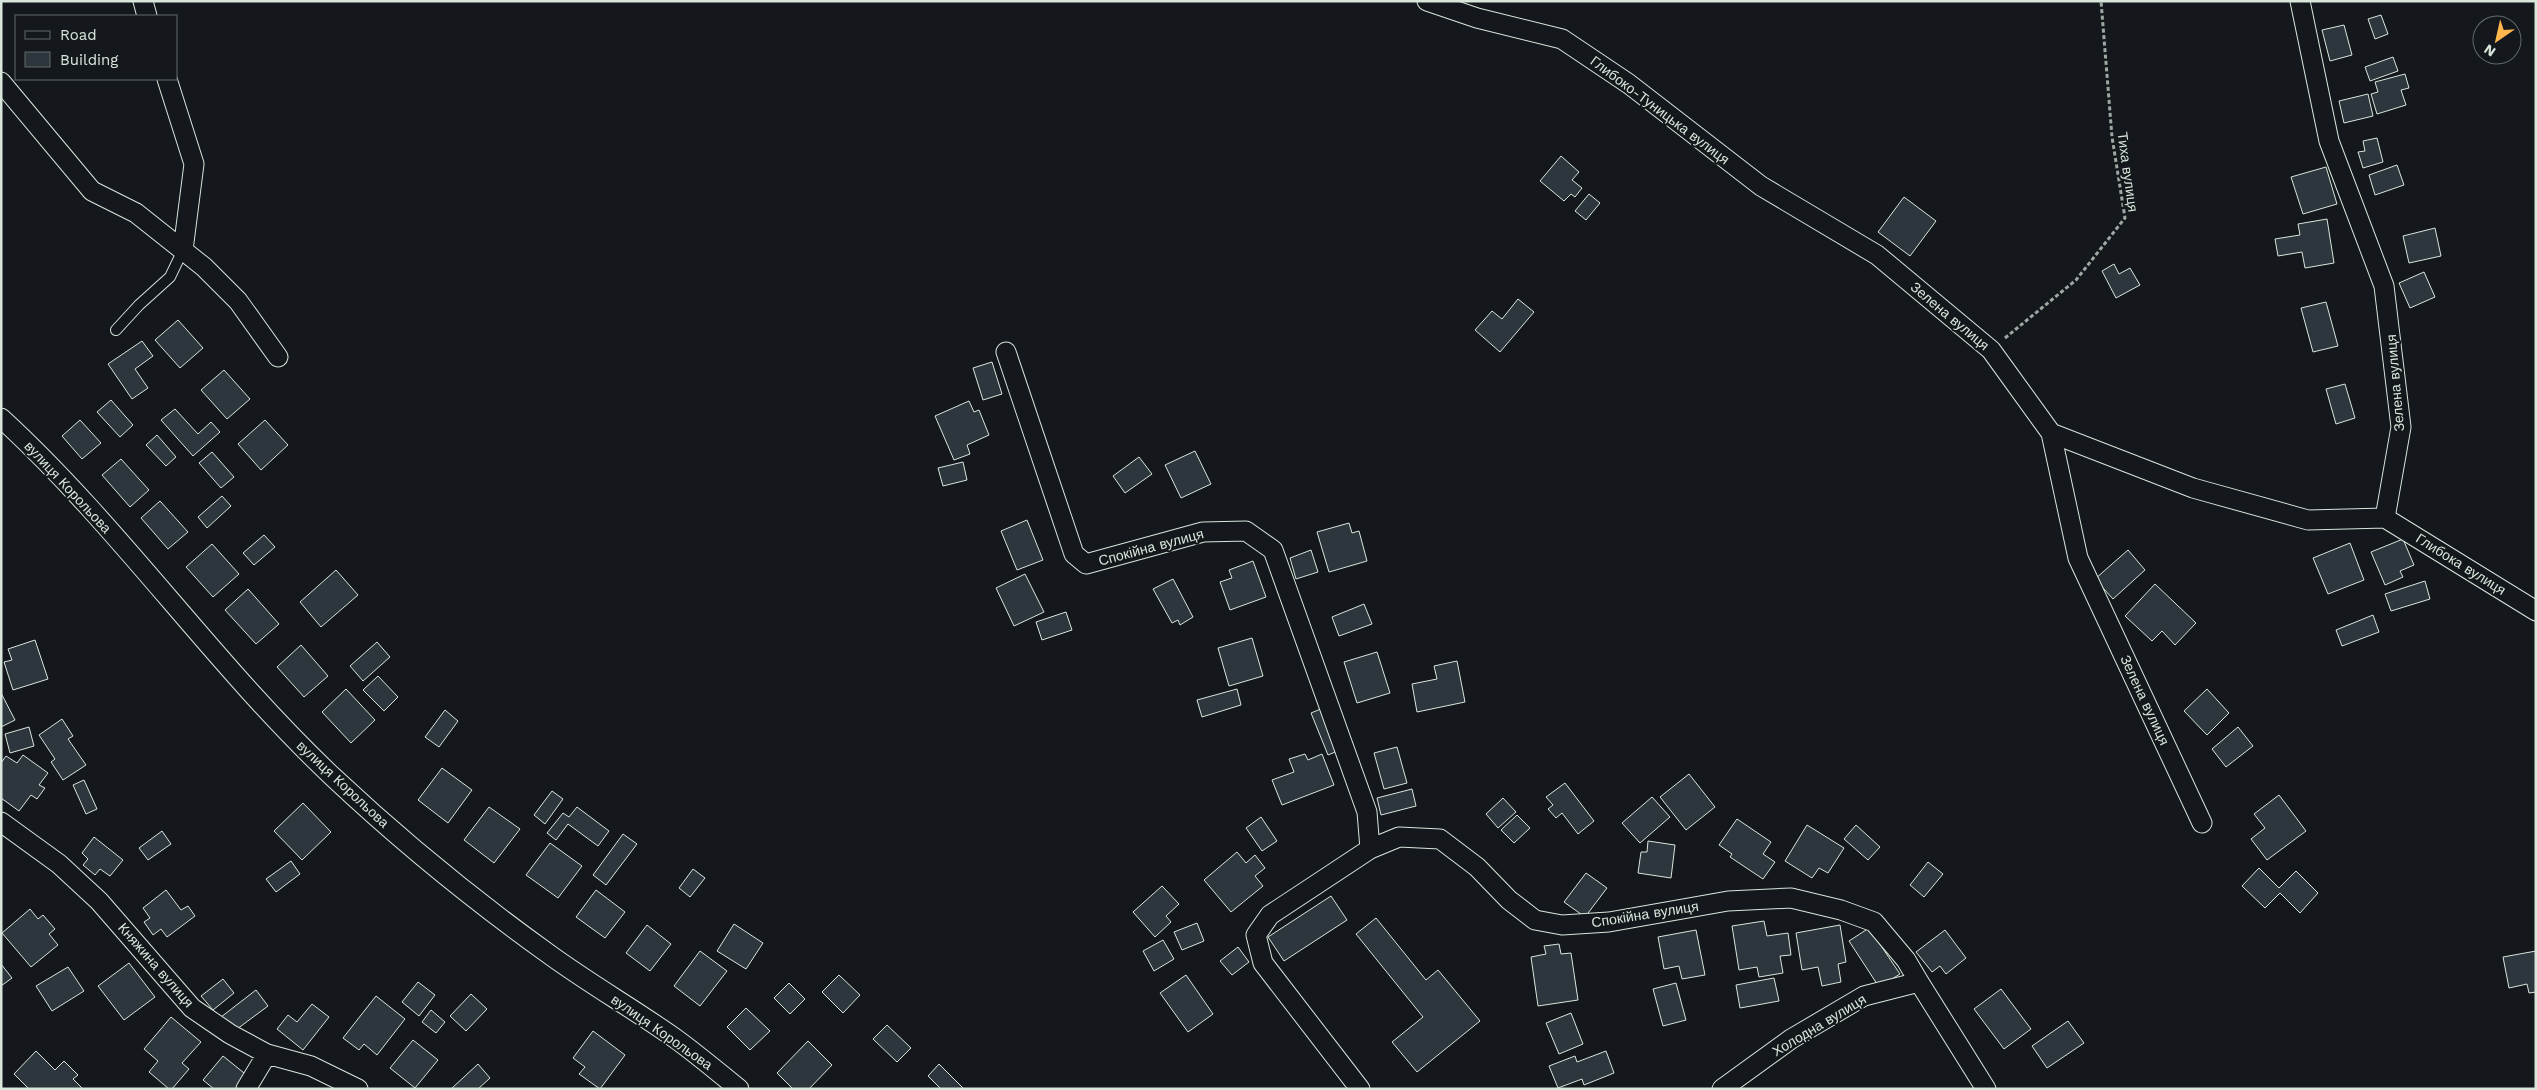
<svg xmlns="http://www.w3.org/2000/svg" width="2537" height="1090" font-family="'Work Sans',sans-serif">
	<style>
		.building { fill: #2c363c; stroke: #d8e6dc }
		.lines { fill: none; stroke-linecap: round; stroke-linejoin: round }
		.lane-casing { stroke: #d8e6dc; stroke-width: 12 }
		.street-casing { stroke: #d8e6dc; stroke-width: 21 }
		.path { stroke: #9da8a2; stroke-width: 3; stroke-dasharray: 4 2.5; stroke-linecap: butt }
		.lane { stroke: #14181c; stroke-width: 10 }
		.street { stroke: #14181c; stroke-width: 19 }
		.labels { text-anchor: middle; stroke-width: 4; stroke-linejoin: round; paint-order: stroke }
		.street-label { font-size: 14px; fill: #d8e6dc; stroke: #14181c }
	</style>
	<rect width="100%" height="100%" fill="#14181c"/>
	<path class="building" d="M2381,15L2388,34L2375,39L2368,19Z
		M2344,25L2352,55L2330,61L2322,30Z
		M2393,57L2398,71L2370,81L2365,67Z
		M2405,74L2409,88L2401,90L2406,105L2377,114L2371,94L2378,92L2375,82Z
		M2368,94L2373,116L2344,123L2339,101Z
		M2377,138L2383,162L2363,168L2358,152L2365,151L2363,141Z
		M1561,156L1579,172L1572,180L1582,188L1575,197L1571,194L1564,201L1540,181Z
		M2397,165L2404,185L2375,195L2369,175Z
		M2326,167L2337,204L2303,214L2291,177Z
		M1589,194L1600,203L1586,220L1575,211Z
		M1904,197L1936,221L1910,256L1878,232Z
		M2327,219L2334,263L2305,268L2302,252L2278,256L2275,239L2300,235L2298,224Z
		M2435,228L2441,256L2409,263L2403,236Z
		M2114,264L2119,274L2130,268L2140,285L2116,298L2102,271Z
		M2424,272L2435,297L2410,308L2399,283Z
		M1518,299L1534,312L1500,352L1475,330L1492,311L1502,319Z
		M2326,302L2338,346L2313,352L2301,308Z
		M178,320L203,348L180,368L155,340Z
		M142,341L153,356L135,369L148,388L132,399L108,364Z
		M992,362L1002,394L983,400L973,368Z
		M224,370L250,399L227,419L201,390Z
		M2345,384L2355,418L2336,424L2326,389Z
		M111,400L133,425L120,437L97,412Z
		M969,401L974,412L979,410L989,435L967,445L970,454L954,460L935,416Z
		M175,409L198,434L211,422L220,432L193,456L161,420Z
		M80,420L101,443L82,459L62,436Z
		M265,420L288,445L261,470L238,444Z
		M157,435L176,457L166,466L146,445Z
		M1195,451L1211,484L1181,498L1165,465Z
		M212,452L234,477L221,488L199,463Z
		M1139,457L1152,474L1125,493L1113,476Z
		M121,459L149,490L130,507L102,475Z
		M963,462L967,480L943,486L938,468Z
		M222,496L231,506L207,528L198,517Z
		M160,501L188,532L168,549L141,518Z
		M1027,520L1043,560L1017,570L1001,531Z
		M1349,523L1352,533L1359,531L1367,561L1329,572L1317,532Z
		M264,535L275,547L254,565L243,553Z
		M2403,539L2414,565L2400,571L2403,577L2385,585L2371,552Z
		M2350,543L2364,580L2328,594L2313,558Z
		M212,544L239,574L213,597L186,567Z
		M1311,550L1318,572L1296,579L1290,558Z
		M2128,550L2145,570L2113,599L2095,579Z
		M1253,561L1266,597L1230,610L1220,582L1232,578L1229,570Z
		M336,570L358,595L321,627L300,602Z
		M1025,574L1044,612L1014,626L996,588Z
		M1173,579L1193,617L1180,625L1178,620L1172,623L1153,589Z
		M2425,581L2430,599L2391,611L2385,594Z
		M2155,584L2196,623L2175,645L2162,631L2152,641L2125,616Z
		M248,589L279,624L256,644L225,610Z
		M1364,604L1372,624L1339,636L1332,617Z
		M1066,612L1072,630L1042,640L1036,622Z
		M2373,615L2379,632L2342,646L2336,630Z
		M1252,638L1263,676L1229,686L1218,648Z
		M35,640L48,679L13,690L4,662L12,660L8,649Z
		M377,642L390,657L363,681L350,666Z
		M301,645L328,676L304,697L277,667Z
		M1377,652L1390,693L1357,703L1344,662Z
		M1457,661L1465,702L1417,712L1412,684L1437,679L1434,666Z
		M378,676L398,697L384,711L363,690Z
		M346,689L375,720L351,743L322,712Z
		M1237,689L1241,705L1202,717L1197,700Z
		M2207,689L2229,713L2207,735L2184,711Z
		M1,693L15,720L1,727Z
		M1323,708L1340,750L1328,755L1311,713Z
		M445,710L458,721L439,747L425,737Z
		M62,719L73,736L68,739L86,765L63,780L51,762L55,759L39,735Z
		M29,727L34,746L10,753L5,734Z
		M2238,727L2253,746L2226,767L2212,749Z
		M1397,747L1407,783L1384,789L1374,753Z
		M1305,754L1308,760L1322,754L1334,785L1282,805L1272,780L1294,772L1289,759Z
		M23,755L48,773L39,785L45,788L37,799L31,795L19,811L1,798V763L6,756L17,763Z
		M442,768L472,790L448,823L418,800Z
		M1689,774L1715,807L1686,830L1660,797Z
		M84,780L97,809L86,814L73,785Z
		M1565,783L1594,821L1578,834L1562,813L1556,818L1548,809L1553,805L1546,797Z
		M1412,789L1416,806L1381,815L1377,798Z
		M552,791L563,799L545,824L534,815Z
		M2279,795L2306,831L2267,860L2251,839L2265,828L2254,814Z
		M1652,797L1670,817L1640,843L1622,823Z
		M1503,798L1516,812L1498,828L1486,814Z
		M303,803L331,832L302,860L274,831Z
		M489,807L520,829L494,863L464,840Z
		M577,807L609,831L598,846L568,824L556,840L547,833L563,813L569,817Z
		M1517,815L1530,828L1514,843L1501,830Z
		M1261,817L1277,841L1262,851L1246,828Z
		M1737,819L1771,842L1763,854L1775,862L1763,879L1730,857L1732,854L1719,845Z
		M1807,825L1844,848L1828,873L1819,868L1812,878L1785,861Z
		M1856,825L1880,847L1868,860L1844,839Z
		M162,831L171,844L148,860L139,848Z
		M623,834L637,844L606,885L593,875Z
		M94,837L123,860L110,876L100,869L95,875L83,865L88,859L82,853Z
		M1648,841L1675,845L1671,878L1638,873L1641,852H1647Z
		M550,843L582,866L558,898L526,875Z
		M1237,852L1246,863L1255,855L1265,868L1255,876L1263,886L1231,912L1204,880Z
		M291,861L300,874L276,892L266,879Z
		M1928,862L1943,874L1924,897L1910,885Z
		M2259,868L2279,888L2296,871L2318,893L2300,913L2280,893L2265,908L2242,886Z
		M693,869L705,878L690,897L679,888Z
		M1586,873L1607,888L1585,917L1564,902Z
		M1162,886L1179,904L1166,916L1171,922L1155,937L1133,912Z
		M166,890L181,910L188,906L195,916L167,937L161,929L153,935L144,922L150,918L143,908Z
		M596,890L625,912L605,938L576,917Z
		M1331,896L1347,920L1284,961L1268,937Z
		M30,909L38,919L43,915L55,929L49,934L58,945L31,967L2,933Z
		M1376,918L1426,980L1438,970L1480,1021L1417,1072L1392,1042L1423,1017L1356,934Z
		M1764,921L1767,936L1788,933L1791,955L1780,956L1783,973L1759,977L1757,967L1739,970L1732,926Z
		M1197,923L1204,941L1182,950L1174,932Z
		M734,924L763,943L746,969L717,951Z
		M647,925L671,944L650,971L626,953Z
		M1840,925L1846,962L1838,964L1841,982L1822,986L1818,967L1802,970L1796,933Z
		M1869,928L1900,974L1879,987L1849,941Z
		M1696,930L1705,975L1682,979L1679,966L1664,969L1658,937Z
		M1945,930L1966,958L1946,974L1940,966L1932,972L1916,952Z
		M1163,940L1174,959L1154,971L1143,951Z
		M1559,944L1561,954L1571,953L1578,1000L1538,1006L1531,957L1546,954L1544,946Z
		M1238,947L1249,962L1232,975L1220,961Z
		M700,951L727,971L700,1006L674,986Z
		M2536,951V992L2529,993L2527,984L2509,988L2503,957Z
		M129,963L155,997L124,1020L98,986Z
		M1,964L12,978L1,986Z
		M68,967L84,991L52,1011L36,986Z
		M839,975L860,995L843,1013L822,992Z
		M1186,975L1213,1014L1188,1032L1160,993Z
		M1774,978L1779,1001L1740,1008L1736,985Z
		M223,979L234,993L213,1010L201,996Z
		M418,982L435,995L419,1016L402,1002Z
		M789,983L805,999L790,1014L774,998Z
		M1676,983L1686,1020L1663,1026L1653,989Z
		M2001,989L2031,1029L2004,1049L1974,1009Z
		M256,990L268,1006L233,1032L221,1017Z
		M471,994L487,1009L466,1031L450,1016Z
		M376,996L405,1019L377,1055L364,1044L359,1050L343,1038Z
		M312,1004L329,1017L303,1050L277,1029L288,1015L297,1022Z
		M746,1008L770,1031L750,1050L727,1027Z
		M431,1010L445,1022L436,1033L422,1022Z
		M1571,1013L1583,1044L1559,1054L1546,1023Z
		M171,1017L201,1042L182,1063L189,1069L172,1089H169L149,1072L158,1061L144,1049Z
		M2068,1021L2084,1043L2047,1068L2032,1046Z
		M887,1025L911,1048L897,1062L873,1039Z
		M593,1031L625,1055L600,1089L579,1074L585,1067L573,1058Z
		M413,1040L438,1060L415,1088L390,1068Z
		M808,1041L832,1065L809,1089H793L777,1073Z
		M36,1051L55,1070L64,1061L78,1075L73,1079L83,1089H29L14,1074Z
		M1606,1051L1614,1073L1584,1085L1582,1079L1558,1088L1549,1066L1575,1056L1577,1062Z
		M223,1056L249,1077L240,1089H214L203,1080Z
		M478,1064L490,1078L478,1089H451Z
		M939,1064L964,1089H941L928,1076Z"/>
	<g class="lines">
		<g class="lane-casing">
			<path id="lane" d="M116,330L139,305L170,277L183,250"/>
		</g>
		<g class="street-casing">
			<path id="street" d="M143,1L147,16
				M1427,1L1477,18L1562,39L1629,84L1761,186L1877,255L1991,350L2051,433L2193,488L2308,520L2385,518
				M2300,1L2329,141L2384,286L2401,427L2385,518
				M167,79L194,164L183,250
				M1,82L92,191L136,213L204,267L238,301L278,357
				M1006,352L1074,554L1086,564L1203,532L1246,531L1273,550L1367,812L1370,849
				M1,418C121,528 214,665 333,777C400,840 471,898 546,952C588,983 634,1009 676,1039C698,1055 718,1072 739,1089
				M2051,433L2078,558L2202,823
				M2385,518L2536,611
				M1,822L59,864L99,901L192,1008L230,1034L267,1054L311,1066L358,1089
				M246,1089L267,1054
				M1360,1089L1263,963L1256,935L1270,915L1370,849L1399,837L1440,839L1477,867L1509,900L1535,920L1562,925L1609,922L1728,901L1791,898L1841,910L1874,922L1906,960L1919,982
				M1722,1089L1791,1039L1864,996L1919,982L1986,1089"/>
		</g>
		<path class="path" d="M2005,338L2076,280L2125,218L2112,137L2101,1"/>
		<use href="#lane" class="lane"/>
		<use href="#street" class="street"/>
	</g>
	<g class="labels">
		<g class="street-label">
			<text transform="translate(1660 110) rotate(37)" y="5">Глибоко-Туницька вулиця</text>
			<text transform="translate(2128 172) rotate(82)" y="5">Тиха вулиця</text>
			<text transform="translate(1950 316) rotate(40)" y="5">Зелена вулиця</text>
			<text transform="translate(2395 383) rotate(-95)" y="5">Зелена вулиця</text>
			<text transform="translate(68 487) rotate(47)" y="5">вулиця Корольова</text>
			<text transform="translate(1151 547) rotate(-15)" y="5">Спокійна вулиця</text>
			<text transform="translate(2461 564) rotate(32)" y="5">Глибока вулиця</text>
			<text transform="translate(2145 700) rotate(65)" y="5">Зелена вулиця</text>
			<text transform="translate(343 784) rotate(43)" y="5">вулиця Корольова</text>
			<text transform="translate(1645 914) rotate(-9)" y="5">Спокійна вулиця</text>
			<text transform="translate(156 965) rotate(49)" y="5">Княжина вулиця</text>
			<text transform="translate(1819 1025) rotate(-31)" y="5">Холодна вулиця</text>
			<text transform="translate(662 1032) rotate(35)" y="5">вулиця Корольова</text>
		</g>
	</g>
	<rect width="2537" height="1090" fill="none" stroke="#d8e6dc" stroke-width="5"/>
	<rect x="15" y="15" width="162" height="65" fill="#14181c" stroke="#626a69"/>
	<rect x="25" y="31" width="25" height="8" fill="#14181c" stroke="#626a69"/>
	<text x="60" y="40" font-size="15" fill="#d8e6dc">Road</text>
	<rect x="25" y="52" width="25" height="15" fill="#2c363c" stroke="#626a69"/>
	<text x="60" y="65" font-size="15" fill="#d8e6dc">Building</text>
	<g transform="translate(2497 40) rotate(214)"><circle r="24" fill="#14181c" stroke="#626a69"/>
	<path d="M0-4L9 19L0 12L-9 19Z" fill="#ffb74d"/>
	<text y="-8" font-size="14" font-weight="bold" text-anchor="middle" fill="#d8e6dc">N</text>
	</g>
</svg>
